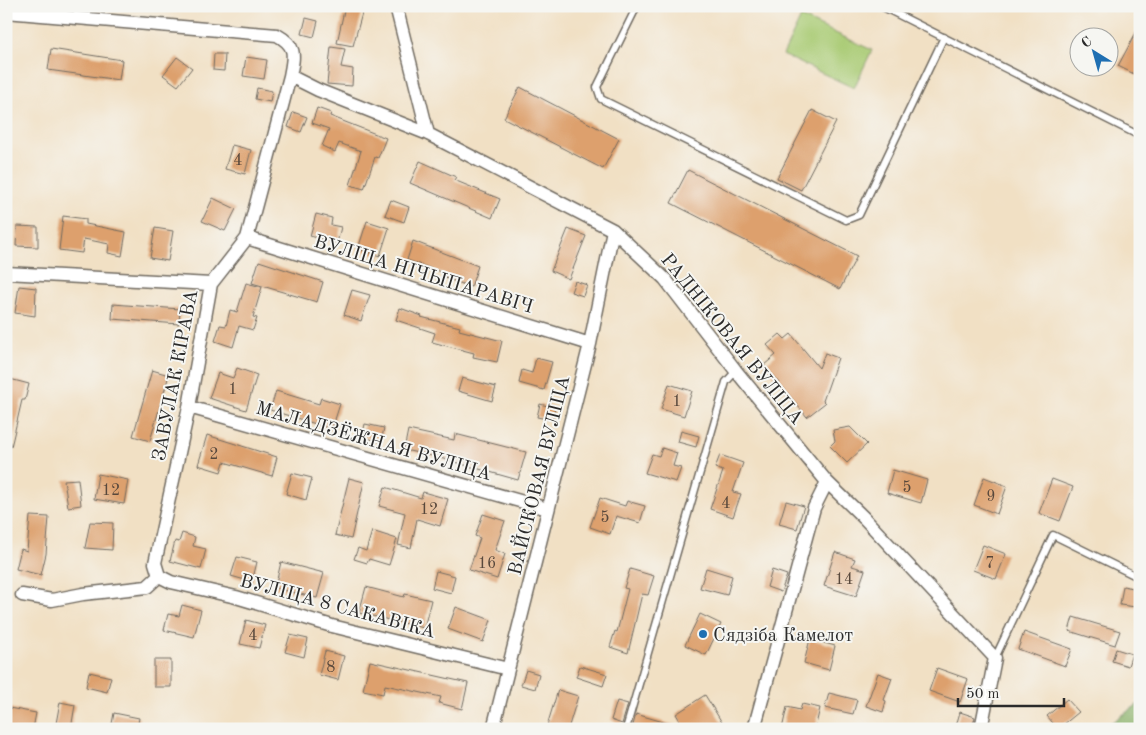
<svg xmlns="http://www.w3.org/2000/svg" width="1146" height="735" font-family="'Old Standard TT',serif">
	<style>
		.green { fill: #a8ca72; stroke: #6a7a4e }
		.forest { fill: #86ae64; stroke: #586c48 }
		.building { fill: #dda06d }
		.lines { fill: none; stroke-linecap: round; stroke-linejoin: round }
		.service-casing { stroke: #706a61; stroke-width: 9 }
		.minor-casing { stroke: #706a61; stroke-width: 15 }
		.service { stroke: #fff; stroke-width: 6 }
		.minor { stroke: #fff; stroke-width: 12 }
		.poi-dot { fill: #1f6fb2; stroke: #f6f6f2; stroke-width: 2 }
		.labels { text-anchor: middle; stroke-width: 4; stroke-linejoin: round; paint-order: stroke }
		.number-label { font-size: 16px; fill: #58483c }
		.street-label { font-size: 19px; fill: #2b2b2b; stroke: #f6f6f2 }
		.poi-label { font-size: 19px; fill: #2b2b2b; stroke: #f6f6f2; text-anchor: start }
	</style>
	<rect width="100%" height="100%" fill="#f6f6f2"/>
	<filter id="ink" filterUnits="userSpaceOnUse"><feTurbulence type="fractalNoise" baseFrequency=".02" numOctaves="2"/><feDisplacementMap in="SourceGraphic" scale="10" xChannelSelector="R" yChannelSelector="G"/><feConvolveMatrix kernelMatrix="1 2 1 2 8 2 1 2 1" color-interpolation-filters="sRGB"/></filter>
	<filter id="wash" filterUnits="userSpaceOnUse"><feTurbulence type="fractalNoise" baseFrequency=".0096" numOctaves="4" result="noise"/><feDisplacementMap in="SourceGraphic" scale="20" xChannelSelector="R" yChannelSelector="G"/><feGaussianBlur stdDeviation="1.12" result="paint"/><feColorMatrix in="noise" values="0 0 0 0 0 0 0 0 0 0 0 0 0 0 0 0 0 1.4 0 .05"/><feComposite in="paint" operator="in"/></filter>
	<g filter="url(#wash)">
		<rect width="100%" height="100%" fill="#f1e0c4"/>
		<path class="green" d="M801,17L872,50L854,88L783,55Z"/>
		<path class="forest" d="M1140,703V729H1102Z"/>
		<g id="blocks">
			<path class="building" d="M345,6H364L353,46L337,43Z
				M306,18L318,21L314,37L302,34Z
				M1140,25V77L1118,66Z
				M331,47L345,49L341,67L353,69L352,86L327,84Z
				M51,49L122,60L119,80L48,70Z
				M214,54H225L224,71L213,70Z
				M177,57L192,68L178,86L163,75Z
				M246,57L267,60L264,79L243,76Z
				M520,87L619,139L603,169L504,118Z
				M257,88L272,91L270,102L255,99Z
				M317,108L331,113L330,116L386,138L378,158L375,157L364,189L350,185L361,151L339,143L335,152L322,146L329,129L312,123Z
				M812,110L836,122L801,190L777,178Z
				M293,112L307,117L301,132L288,127Z
				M232,145L251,150L245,174L225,169Z
				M420,161L456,177L454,180L500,199L492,218L410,183Z
				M688,170L857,256L840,289L671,203Z
				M213,198L236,209L225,231L202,221Z
				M391,200L409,207L404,222L385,215Z
				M316,214L332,218L331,225L341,227L337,243L310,236Z
				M63,216L86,219V224L126,232L122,256L108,253L109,244L84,239L82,253L59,250Z
				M367,221L389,228L380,256L358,249Z
				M17,226L38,227V247L16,246Z
				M155,228L173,231L168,261L150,258Z
				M568,229L586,236L569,279L551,271Z
				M413,241L478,266L471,287L445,278L446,274L407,260Z
				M259,261L323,282L317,302L252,283Z
				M575,281L587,285L583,296L571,292Z
				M246,283L262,287L253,317L257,318L253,330L239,326L233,347L215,341L220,325L226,326L230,310L237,312Z
				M19,286L36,288L35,316L15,313Z
				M352,290L370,295L361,321L344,315Z
				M113,304L180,309L179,324L112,319Z
				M400,308L422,316L421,317L460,327L459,330L502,341L497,362L473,357L474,353L432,342L435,333L396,320Z
				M780,334L785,339L791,334L819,368L825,353L838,358L823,401L825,403L807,417L764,365L776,355L767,345Z
				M536,358L552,362L544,390L519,383L522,370L532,373Z
				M237,368L257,375L246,410L209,398L218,373L233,378Z
				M152,370L169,375L150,441L133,436Z
				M6,378L29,384L25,400H22L11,447L6,446Z
				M462,378L496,387L492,401L458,391Z
				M669,384L692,391L684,416L661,409Z
				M276,391L319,404L321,398L340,404L332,429L270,410Z
				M540,404L555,408L552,420L537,417Z
				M365,424L384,428L381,442L362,437Z
				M850,427L867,444L847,463L830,446L835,441L833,430Z
				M408,430L454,440L455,434L526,452L518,480L433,456L404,450Z
				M681,431L699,436L696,447L678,442Z
				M207,435L277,457L272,476L224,462L221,472L198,465Z
				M662,448L677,453L673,466L681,468L676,482L645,473L652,454L659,456Z
				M720,455L743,463L733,492L741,494L733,517L710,509L723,471L715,468Z
				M893,470L927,480L921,503L887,493Z
				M292,473L312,478L306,500L286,494Z
				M98,474L128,480L124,504L94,499Z
				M984,477L1007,486L997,514L974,505Z
				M349,478L364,482L351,539L335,535Z
				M78,479L81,505L68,507L64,480Z
				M1052,479L1073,487L1060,521L1039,513Z
				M385,487L421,498L423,492L448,499L440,526L417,519L411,548L398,545L405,513L379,506Z
				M600,498L625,506L627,501L645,506L640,523L616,516L610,534L590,527Z
				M786,501L804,506L797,529L779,524Z
				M483,514L505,521L495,550L505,554L497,579L469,570L480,538L475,536Z
				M30,516L49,517L46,554L41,575L16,569L21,549L27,551Z
				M90,522L113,523L112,550L85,548Z
				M372,531L397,539L389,565L369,559L367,563L354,559L358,548L366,551Z
				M182,533L195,537L193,546L206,549L201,569L170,561L175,541L179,542Z
				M983,545L1006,554L996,579L973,570Z
				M835,552L855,559L852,566L865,570L856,596L824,586Z
				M237,557L257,562L252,582L231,576Z
				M281,562L324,573L317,598L275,588Z
				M706,568L732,576L727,595L700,588Z
				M630,569L654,576L648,595L642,594L628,653L610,647L615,631L617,632L628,589L624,588Z
				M772,570L787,575L781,592L767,587Z
				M436,571L455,576L451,593L432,588Z
				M1123,586L1138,589L1136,607L1120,605Z
				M366,587L404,597L405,594L431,600L424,628L359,613Z
				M182,605L201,610L194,637L164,630L168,614L179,616Z
				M456,607L491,620L483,642L448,629Z
				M700,614L721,624L706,655L685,645Z
				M1073,617L1120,631L1115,645L1069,631Z
				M246,620L265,625L259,648L240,644Z
				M1024,632L1072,649L1065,666L1018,649Z
				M290,635L308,639L304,657L285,652Z
				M810,639L835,646L829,670L804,663Z
				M1116,649L1132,654L1128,666L1112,661Z
				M325,651L344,656L338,680L319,675Z
				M154,660H171V687H154Z
				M370,661L468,683L462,709L439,703L441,697L385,685L383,694L363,690Z
				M580,666L607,674L603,686L576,677Z
				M937,668L968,679L960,702L929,691Z
				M526,670L539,674L535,689L521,685Z
				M89,672L111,677L107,692L86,687Z
				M878,673L892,678L884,700L886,701L883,712L866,706Z
				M558,690L578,696L568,729H546Z
				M829,693L857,700L853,714L825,708Z
				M705,695L726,729H685L676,714Z
				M1067,699L1079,712L1058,729L1047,716Z
				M617,701L628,704L622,724L611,720Z
				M60,702L75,705L71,729H55Z
				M802,704L820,708L815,729H782L787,707L800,710Z
				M9,708L36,713L33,729H6Z
				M960,712L975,717L972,729L956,726Z
				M114,713L139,718L137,729H111Z
				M636,714L677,726L676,729H632Z"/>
		</g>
	</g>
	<g filter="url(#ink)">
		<use href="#blocks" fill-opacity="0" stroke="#706a61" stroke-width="1"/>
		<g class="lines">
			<g class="service-casing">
				<path id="service" d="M637,6L597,87L601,99L846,220L859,215L944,37
					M881,6L1140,136
					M995,658L1053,535L1140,578
					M626,729L726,382L736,371"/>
			</g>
			<g class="minor-casing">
				<path id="minor" d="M396,6L428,134
					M6,12L277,35C297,46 294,55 290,76L318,90L428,134L613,230L665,279L736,371L827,482L864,518L995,658L981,729
					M247,238L590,344
					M6,273L211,284
					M189,407L548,509
					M159,576L155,563L189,407L211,284L247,238L290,76
					M159,576L171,582L236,597L332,626L508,669
					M22,595L52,600L83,594L147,587L159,576
					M493,729L590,344L613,230
					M754,729L814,508L827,482"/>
			</g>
			<use href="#service" class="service"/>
			<use href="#minor" class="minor"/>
		</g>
	</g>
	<circle class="poi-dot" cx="703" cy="634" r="5"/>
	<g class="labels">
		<g class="number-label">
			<text x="238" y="165">4</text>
			<text x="233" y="394">1</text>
			<text x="677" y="406">1</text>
			<text x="214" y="459">2</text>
			<text x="907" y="492">5</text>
			<text x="111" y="495">12</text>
			<text x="991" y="501">9</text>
			<text x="726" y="508">4</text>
			<text x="429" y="514">12</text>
			<text x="605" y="522">5</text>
			<text x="487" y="568">16</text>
			<text x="990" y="568">7</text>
			<text x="844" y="584">14</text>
			<text x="253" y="640">4</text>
			<text x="331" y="672">8</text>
		</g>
		<g class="street-label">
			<text transform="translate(424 273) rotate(17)" y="7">ВУЛІЦА НІЧЫПАРАВІЧ</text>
			<text transform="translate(733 338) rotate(51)" y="7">РАДНІКОВАЯ ВУЛІЦА</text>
			<text transform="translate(174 375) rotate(-79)" y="7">ЗАВУЛАК КІРАВА</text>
			<text transform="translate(374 440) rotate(16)" y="7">МАЛАДЗЁЖНАЯ ВУЛІЦА</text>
			<text transform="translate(538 475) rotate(-76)" y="7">ВАЙСКОВАЯ ВУЛІЦА</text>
			<text transform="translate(338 605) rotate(15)" y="7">ВУЛІЦА 8 САКАВІКА</text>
		</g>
		<g class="poi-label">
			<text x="713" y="641">Сядзіба Камелот</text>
		</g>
	</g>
	<rect width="1146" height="735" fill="none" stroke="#f6f6f2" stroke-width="25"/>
	<g transform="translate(1094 52) rotate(323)"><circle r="24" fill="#f6f6f2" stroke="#a5a5a2"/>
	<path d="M0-4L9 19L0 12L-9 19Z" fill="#1f6fb2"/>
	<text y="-8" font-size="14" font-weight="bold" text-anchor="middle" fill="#2b2b2b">С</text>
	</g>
	<path d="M958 698v8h106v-8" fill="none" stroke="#2b2b2b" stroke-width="2.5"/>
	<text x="966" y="698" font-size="15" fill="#2b2b2b" stroke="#f6f6f2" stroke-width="4" paint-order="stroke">50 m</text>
</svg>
